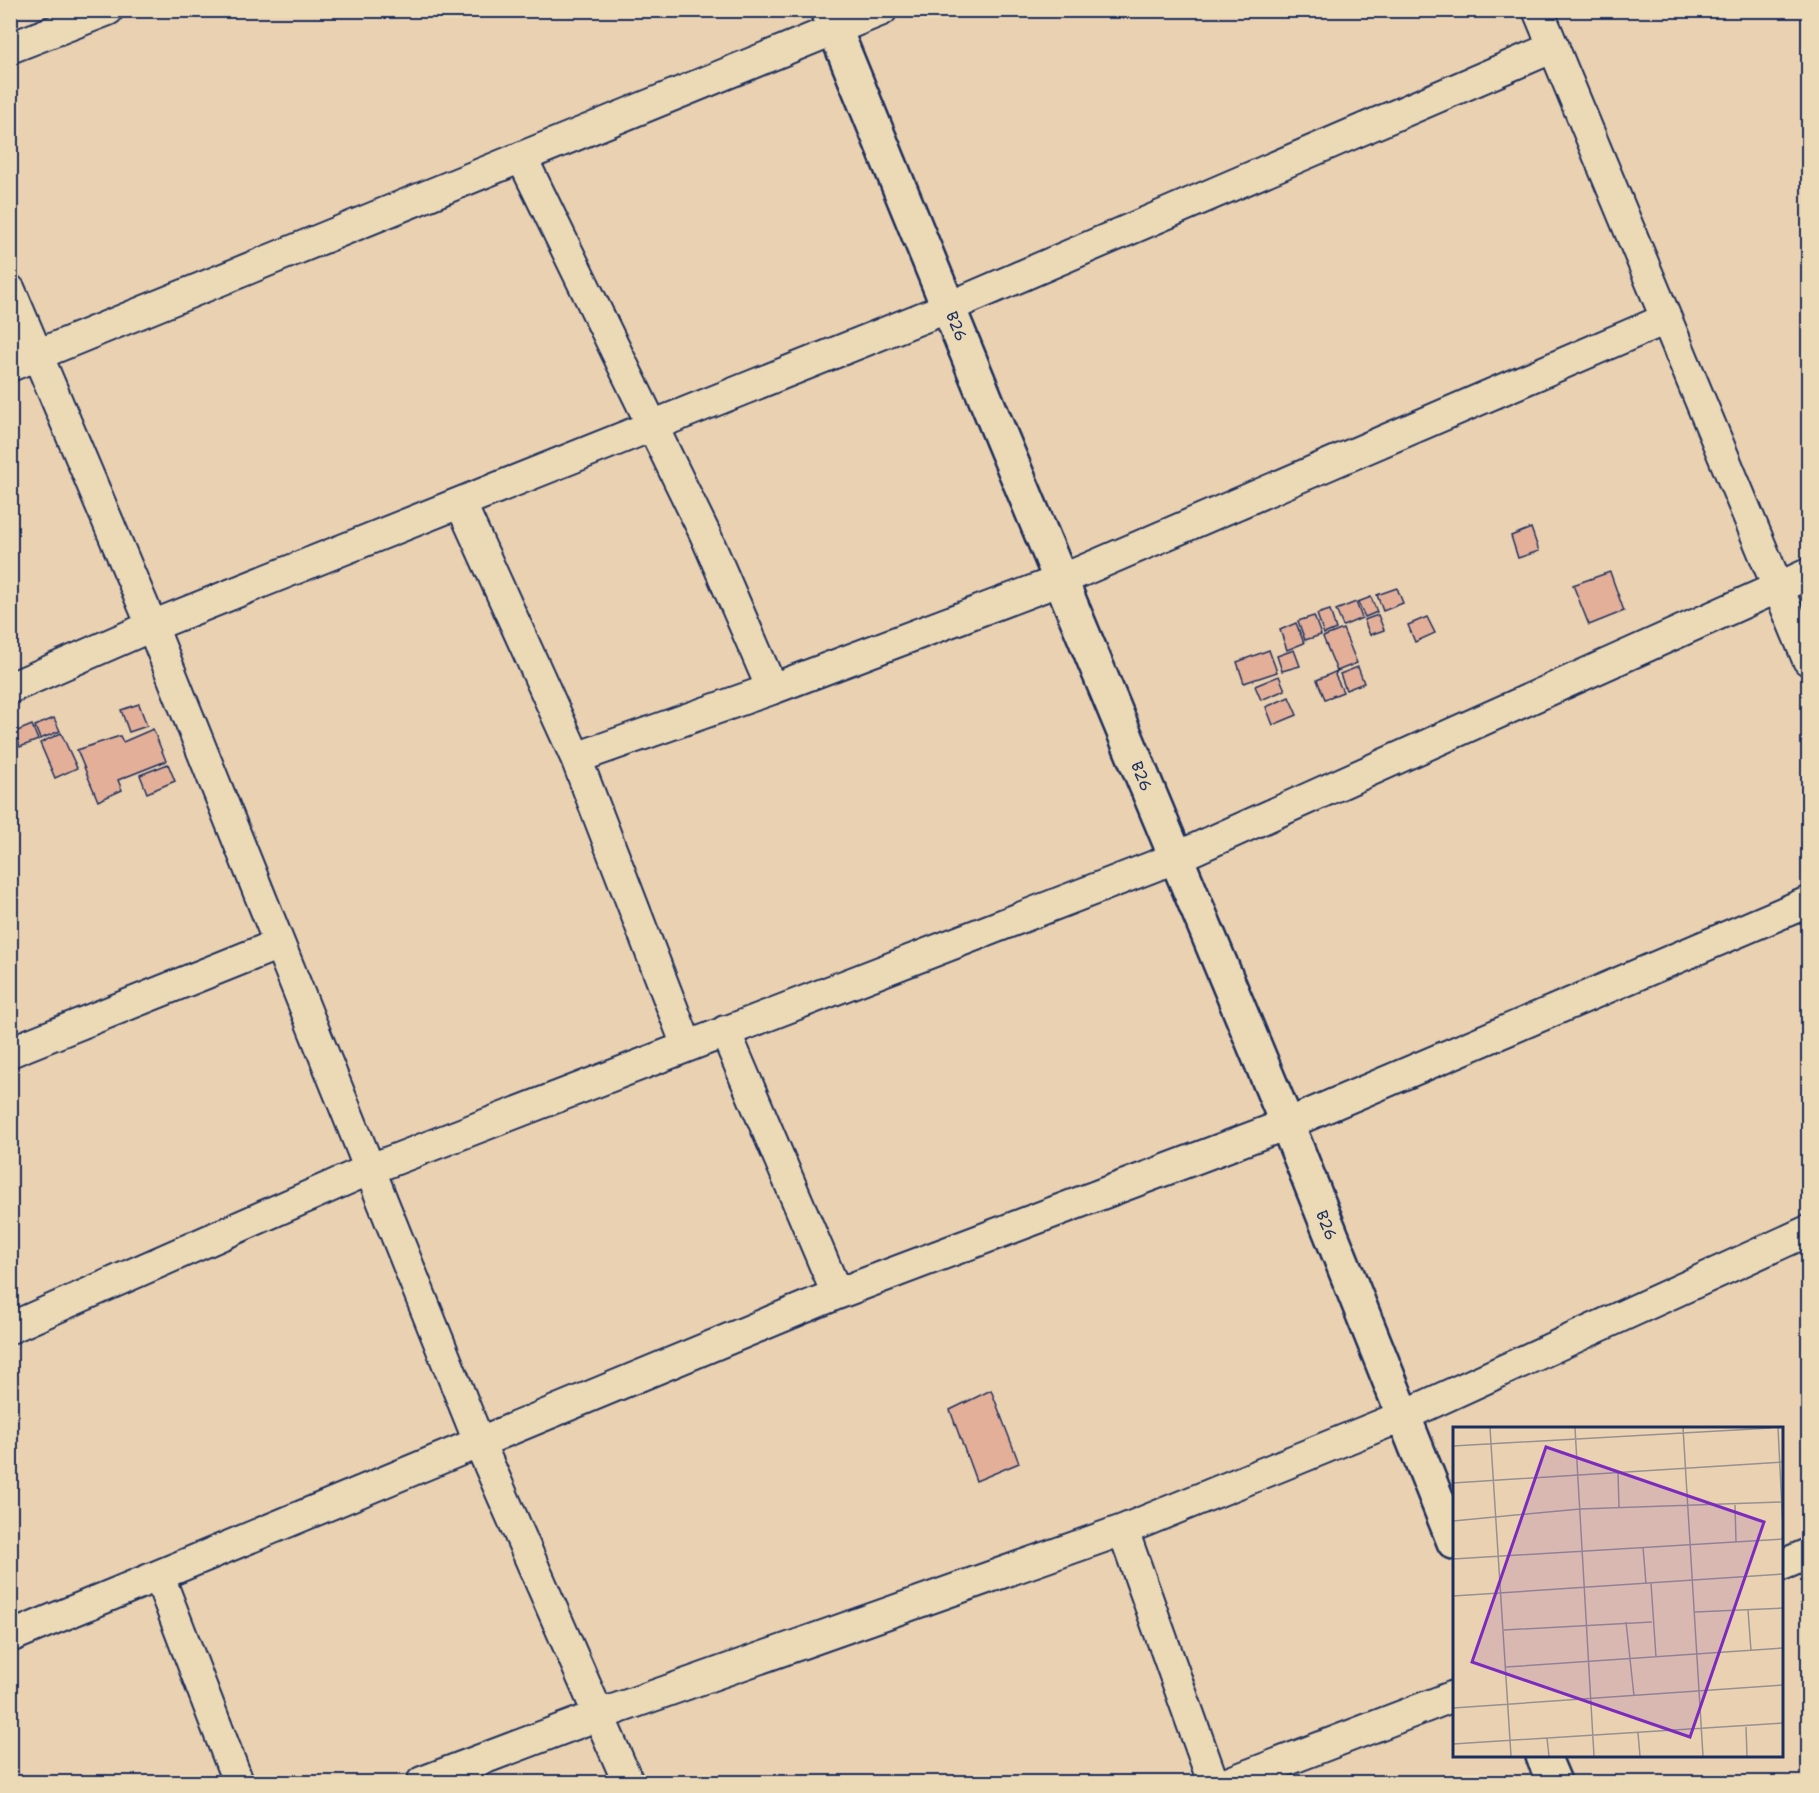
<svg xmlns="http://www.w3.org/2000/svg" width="1819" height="1793" font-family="'Shantell Sans',sans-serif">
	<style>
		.building { fill: #e4af99; stroke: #1b2f5e; stroke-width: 1.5 }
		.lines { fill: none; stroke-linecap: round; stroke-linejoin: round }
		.street-casing { stroke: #1b2f5e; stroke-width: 34 }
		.highway-casing { stroke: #1b2f5e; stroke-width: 38 }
		.street { stroke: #ecdab7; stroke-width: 30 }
		.highway { stroke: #ecdab7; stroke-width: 33 }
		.labels { text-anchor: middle; stroke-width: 5; stroke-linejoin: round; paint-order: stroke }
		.street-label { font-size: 16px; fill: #1b2f5e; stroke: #ecdab7 }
		.inset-road { fill: none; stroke: #979090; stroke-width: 1.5 }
		.view { fill: #7b2cbf; fill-opacity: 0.15; stroke: #7b2cbf; stroke-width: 3 }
		.inset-edge { fill: none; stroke: #1b2f5e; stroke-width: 3 }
	</style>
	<rect width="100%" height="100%" fill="#ead1b1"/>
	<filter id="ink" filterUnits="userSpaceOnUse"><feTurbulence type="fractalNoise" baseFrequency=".0167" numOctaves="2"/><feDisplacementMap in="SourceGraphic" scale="12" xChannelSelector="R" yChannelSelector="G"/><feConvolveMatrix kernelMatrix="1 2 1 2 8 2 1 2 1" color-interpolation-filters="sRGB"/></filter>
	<g filter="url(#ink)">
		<path class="building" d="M1531,528L1539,551L1518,558L1511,536Z
			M1610,572L1624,611L1589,625L1573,585Z
			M1397,588L1403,603L1383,611L1377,595Z
			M1371,597L1377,612L1365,617L1358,602Z
			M1356,602L1362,618L1343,626L1336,610Z
			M1330,610L1336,629L1324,634L1317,614Z
			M1378,615L1384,630L1370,635L1364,620Z
			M1314,616L1321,635L1305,640L1298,621Z
			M1427,617L1435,633L1415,642L1408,625Z
			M1296,623L1304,643L1287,650L1280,630Z
			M1343,629L1357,663L1337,671L1323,637Z
			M1269,650L1277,672L1244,683L1237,662Z
			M1294,650L1300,666L1282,671L1277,656Z
			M1358,667L1364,683L1346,690L1340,674Z
			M1337,671L1335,675L1343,692L1325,699L1317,680Z
			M1279,676L1285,690L1261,700L1255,686Z
			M1289,697L1297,715L1273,725L1266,707Z
			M139,704L147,726L129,732L121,710Z
			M54,718L60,731L40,739L35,726Z
			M32,725L38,740L20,747L15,732Z
			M153,729L166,761L118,780L122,790L98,801L77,750L120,736L123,742Z
			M61,733L77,768L55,778L40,743Z
			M168,764L175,781L147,793L140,775Z
			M991,1390L1019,1463L976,1481L950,1410Z"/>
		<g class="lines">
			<g class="street-casing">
				<path id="street" d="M1538,10L1808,660
					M10,48L108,10
					M522,158L705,534L772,689
					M10,290L152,626L479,1442L628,1782
					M10,366L882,10
					M461,504L576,758L687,1046
					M10,688L152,626L949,307L1554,47
					M576,758L772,689L1061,580L1666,319
					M725,1031L837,1294
					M10,1052L279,944
					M10,1328L368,1170L1175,858L1808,574
					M1123,1530L1213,1782
					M1782,1565L1808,1554
					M159,1576L238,1782
					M10,1637L837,1294L1287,1124L1808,902
					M422,1782L599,1715L1123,1530L1403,1416L1808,1231
					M1230,1782L1454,1696"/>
			</g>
			<g class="highway-casing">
				<path id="highway" d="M827,10L1002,439L1287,1124L1454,1542
					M1543,1756L1554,1782"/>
			</g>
			<use href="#street" class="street"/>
			<use href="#highway" class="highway"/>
		</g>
	</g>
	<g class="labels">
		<g class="street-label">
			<text transform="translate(957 326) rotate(68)" y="6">B26</text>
			<text transform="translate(1142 776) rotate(68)" y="6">B26</text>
			<text transform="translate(1327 1225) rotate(68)" y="6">B26</text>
		</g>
	</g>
	<g transform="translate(1453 1427)">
		<rect width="330" height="330" fill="#ead1b1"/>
		<path class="inset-road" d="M37,1L58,329M122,1L141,329M230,1L250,329M325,1L330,102M0,19L318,1M165,46L166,80M0,56L330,35M282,78L283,115M0,94L127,82L330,75M190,120L193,157M0,132L330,112M198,156L203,230M0,169L330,147M295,183L298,224M242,185L330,181M173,195L181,269M51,203L199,195M53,240L330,221M0,281L330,258M293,300L294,329M185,306L187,329M94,311L96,329M0,317L330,296"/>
		<path class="view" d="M93,20L311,95L237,310L19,235Z"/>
		<rect width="330" height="330" class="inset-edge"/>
	</g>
	<rect width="1819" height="1793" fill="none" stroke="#ecdab7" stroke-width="36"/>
	<rect x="18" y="18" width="1783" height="1757" fill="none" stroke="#1b2f5e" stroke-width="2" filter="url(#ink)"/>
</svg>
